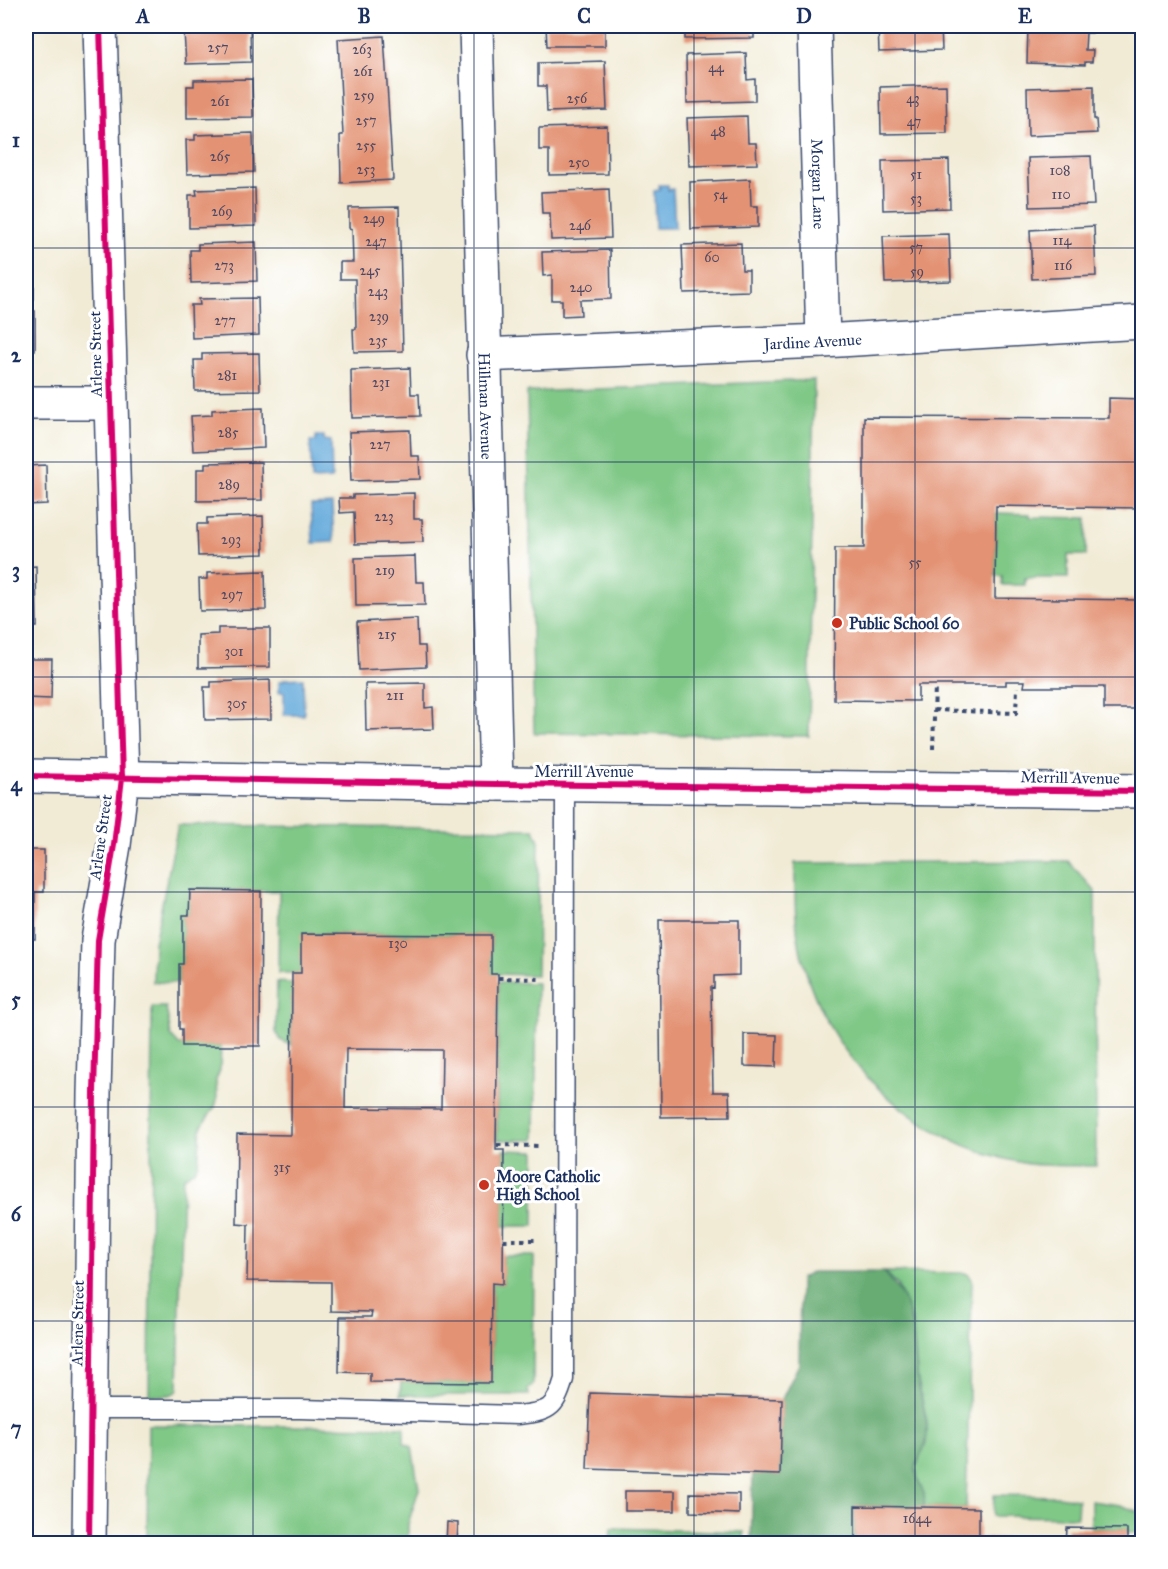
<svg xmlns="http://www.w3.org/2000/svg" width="1168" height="1569" font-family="'IM FELL Great Primer',serif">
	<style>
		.green { fill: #7fc886; stroke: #4d7c72; stroke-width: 1.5 }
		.forest { fill: #67ac73; stroke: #416e68; stroke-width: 1.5 }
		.water { fill: #67acdc; stroke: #416e9d; stroke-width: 1.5 }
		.building { fill: #e39273; fill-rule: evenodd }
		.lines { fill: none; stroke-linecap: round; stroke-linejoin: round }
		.service-casing { stroke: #3b4b70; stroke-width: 21 }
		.minor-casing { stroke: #3b4b70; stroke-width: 36 }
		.tertiary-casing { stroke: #3b4b70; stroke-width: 36 }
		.path { stroke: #3b4b70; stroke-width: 4; stroke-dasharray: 4.5 4.5; stroke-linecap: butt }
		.service { stroke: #fff; stroke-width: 18 }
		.minor { stroke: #fff; stroke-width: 33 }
		.tertiary { stroke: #fff; stroke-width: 33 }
		.cycleway-casing { stroke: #fff; stroke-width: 10 }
		.cycleway { stroke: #d6006c; stroke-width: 6 }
		.grid { fill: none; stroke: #1b2f5e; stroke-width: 1.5; stroke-opacity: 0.55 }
		.poi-dot { fill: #c8321e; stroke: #fff; stroke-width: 2 }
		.labels { text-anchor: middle; stroke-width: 6; stroke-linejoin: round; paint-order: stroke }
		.number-label { font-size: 14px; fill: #4d4863 }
		.street-label { font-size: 16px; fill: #1b2f5e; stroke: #fff }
		.poi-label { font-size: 16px; font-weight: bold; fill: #1b2f5e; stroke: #fff; text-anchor: start }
		.neatline { fill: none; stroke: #1b2f5e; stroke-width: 2 }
		.grid-label { font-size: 20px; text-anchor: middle; font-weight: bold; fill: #1b2f5e }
	</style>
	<rect width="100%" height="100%" fill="#fff"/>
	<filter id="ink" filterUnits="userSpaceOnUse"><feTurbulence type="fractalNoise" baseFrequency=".0167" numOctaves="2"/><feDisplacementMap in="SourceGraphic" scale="12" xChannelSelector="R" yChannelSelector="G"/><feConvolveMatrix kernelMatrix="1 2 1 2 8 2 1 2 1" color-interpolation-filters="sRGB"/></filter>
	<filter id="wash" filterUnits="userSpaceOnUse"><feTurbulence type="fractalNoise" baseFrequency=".008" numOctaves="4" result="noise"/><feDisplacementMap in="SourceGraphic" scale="24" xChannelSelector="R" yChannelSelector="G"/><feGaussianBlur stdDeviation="1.35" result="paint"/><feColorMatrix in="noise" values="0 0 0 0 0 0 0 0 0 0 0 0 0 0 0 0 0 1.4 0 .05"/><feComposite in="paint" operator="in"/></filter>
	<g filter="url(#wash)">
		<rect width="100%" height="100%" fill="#f1ebd5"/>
		<path class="green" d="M814,380L809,736L534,733L527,392Z
			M996,513L1030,514V517L1087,518L1086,555H1068V578H1025V585H1002V576H995Z
			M178,825L534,829L539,841L537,975L491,974V935L302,934L301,973H278L279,891L190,890L189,915L183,916V964H179V983L153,982L154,943Z
			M1068,861L1095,891L1096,1166C1072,1165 1046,1167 1023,1163C915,1142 826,1061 801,953C794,923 795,893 795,863Z
			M277,982L292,983L291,1045L280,1040L276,1032Z
			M498,982L537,983L535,1140H497Z
			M152,1007H166L171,1036L179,1045L221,1046L220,1070L216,1080L217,1100L215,1107L201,1127L198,1163L194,1170L183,1178L178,1389C173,1398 159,1395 149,1395Z
			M504,1150L535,1151L534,1226H503Z
			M503,1256H534L533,1384L528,1389L529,1395H400L401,1382L491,1383L492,1283L503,1284Z
			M885,1272L965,1273L969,1275L972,1279L966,1508L924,1507V1494L918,1481L916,1468L926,1441L927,1422L918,1381L912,1320L897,1284Z
			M148,1425L404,1427V1443L412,1447L419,1489L408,1524V1543H147Z
			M994,1495L1058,1496L1078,1499L1077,1517L993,1516Z
			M1091,1501L1120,1505L1142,1513V1532H1127V1529L1091,1528Z
			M611,1528L744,1532V1543H610Z"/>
		<path class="forest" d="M812,1272H884C918,1307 912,1339 918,1383C921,1402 930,1422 926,1442C924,1450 918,1459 916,1467C915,1477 921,1485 924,1494C925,1498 924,1503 924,1507L855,1506V1543L751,1544L753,1474L780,1475L782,1399L799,1364L800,1279Z"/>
		<path class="water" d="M659,185H668V190L673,189L675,228H655L654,191L660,190Z
			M316,436H324V440L331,441L332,479L312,480L310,441H316Z
			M332,504L334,542L313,543L311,505Z
			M303,678L304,715H284V692H279V681H284V679Z"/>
		<g id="blocks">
			<path class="building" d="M192,26H250L251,62L186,64L184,31L192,30Z
				M546,26H605V46H547Z
				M685,26H754V38L685,39Z
				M878,26H941L942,50L879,52Z
				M1028,26H1092V33H1086L1085,50H1093L1092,62H1085V65L1027,63Z
				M384,36L393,180L341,183L340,135H343L338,39Z
				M746,53L747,80L755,79V101L687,103L686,55Z
				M605,61L607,110L547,112L546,86H538V63Z
				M252,79L253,117L187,118V86H194V80Z
				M946,85L947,133L881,134L880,87Z
				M1094,86V119H1096L1097,133L1028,136L1027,88Z
				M26,92H29V132H26Z
				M747,116L748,143H756L757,164L689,166L687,118Z
				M607,126L608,174L549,175V150H539V128Z
				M253,133L254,172L187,174L186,140H195V135Z
				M26,147H30V186H26Z
				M1091,156L1094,205L1030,207L1028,158Z
				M949,160L950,208L883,210L882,161Z
				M750,179L751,206H758V227L691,229L690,182Z
				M255,188L256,226L189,228V195H197L196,190Z
				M609,189L611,238L551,240L550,213H542L541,192Z
				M26,202H32L31,242L26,241Z
				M399,207L403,351L354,352L353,329H356L355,279H340V262H353L352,229L349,228V208Z
				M1094,226L1096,276L1032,279L1030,230Z
				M949,234L951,281L885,283L883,236Z
				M256,242L257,281L191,283L190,250H198V244Z
				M741,243L742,270H749V291L684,293L682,245Z
				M610,250L611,299L580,300L581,315L562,316V300H552V275L543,276L542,252Z
				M26,260H34V299H26Z
				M258,298L259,335L192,338L191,305H200L199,299Z
				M26,311H35V350H26Z
				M259,353L260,390L195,391L194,360H202V354Z
				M410,368L411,394H419L420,416L352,418L351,370Z
				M1109,398L1142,399V508L996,506L995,598L1142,600V709H1104V687H1024L1025,681H1006V685H918V701L834,700L835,548H864V417L1109,418Z
				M263,408L264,448L193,451L191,416L212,415V410Z
				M410,430L411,456H419L420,479L351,481L349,432Z
				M261,462L262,500L197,501V469H205V463Z
				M46,465L47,504L26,505V466Z
				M414,493V519H422L423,542L355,544L354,512L340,513L339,498H353V495Z
				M263,516L264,554L198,556L197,524H207V518Z
				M415,556L416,582H424L425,605L356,606L355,558Z
				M36,566L37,627H26V567Z
				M265,571L266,610L200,611L199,579H207V573Z
				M417,619L418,646H425L426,667L359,670L357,622Z
				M218,628H270V667L198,668V635L218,634Z
				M26,659H52L51,699L26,698Z
				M270,680L271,719L205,720L204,687H211V682Z
				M425,683V708L433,707L434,729L366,731L365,684Z
				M26,850H44V892H35V939H26Z
				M190,890L261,891L260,1046H182V1029H179V964H183V915H189Z
				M659,920H739V975L714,976V988L711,987L713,1092H729L730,1116L661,1117Z
				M301,934L491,935V974H498L496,1150H504L503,1284L492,1283L491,1383L370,1382V1373L339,1372L340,1317H371L372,1312L331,1311V1282L247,1281L248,1224L236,1223L237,1134L291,1135L292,973H301ZM346,1049L442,1050L441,1109L345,1108Z
				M744,1034L777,1035L776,1067L744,1066Z
				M590,1393L782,1399L780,1475L587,1469Z
				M625,1491H675V1511H625Z
				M690,1493L739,1494V1514L690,1512Z
				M855,1506L979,1508V1538L1044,1539V1544H855Z
				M447,1522L458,1523L457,1544H446Z
				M1067,1528L1127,1529V1544H1066Z"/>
		</g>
	</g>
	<g filter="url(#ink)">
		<use href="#blocks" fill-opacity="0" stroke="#3b4b70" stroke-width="1.5"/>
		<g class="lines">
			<g class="service-casing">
				<path id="service" d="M90,1409H300L517,1415C548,1412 555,1410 564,1379L565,784"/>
			</g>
			<g class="minor-casing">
				<g id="minor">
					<path id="s1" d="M476,26L496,784"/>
					<path id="s2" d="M814,26L823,341"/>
					<path id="s3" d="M483,355L823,341L1142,322"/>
					<path d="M26,403H110"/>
					<path d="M26,776L496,784L1142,791"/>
				</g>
			</g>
			<g class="tertiary-casing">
				<path id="tertiary" d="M89,1544L94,1093L98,940L114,845L122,778L100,26"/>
			</g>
			<path class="path" d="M934,710L1016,713L1017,687
				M933,749L935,686
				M498,978L541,979
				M497,1145L540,1146
				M503,1240H538"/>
			<use href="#service" class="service"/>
			<use href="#minor" class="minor"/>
			<use href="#tertiary" class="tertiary"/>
			<g class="cycleway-casing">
				<path id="cycleway" d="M26,776L496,784L1142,791
					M89,1544L94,1093L98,940L114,845L122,778L100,26"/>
			</g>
			<use href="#cycleway" class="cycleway"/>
		</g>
	</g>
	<path class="grid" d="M253,26V1544M474,26V1544M694,26V1544M915,26V1544M26,248H1142M26,462H1142M26,677H1142M26,892H1142M26,1107H1142M26,1321H1142"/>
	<g class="poi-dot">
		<circle cx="837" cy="623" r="6"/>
		<circle cx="484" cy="1185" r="6"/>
	</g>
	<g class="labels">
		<g class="number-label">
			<text x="218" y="52">257</text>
			<text x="362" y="54">263</text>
			<text x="716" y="72">44</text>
			<text x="363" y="76">261</text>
			<text x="364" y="100">259</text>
			<text x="577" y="103">256</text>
			<text x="913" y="103">43</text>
			<text x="220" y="106">261</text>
			<text x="366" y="125">257</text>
			<text x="914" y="126">47</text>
			<text x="718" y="136">48</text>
			<text x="366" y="150">255</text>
			<text x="220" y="161">265</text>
			<text x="579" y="167">250</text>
			<text x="366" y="174">253</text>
			<text x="1060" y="175">108</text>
			<text x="916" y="179">51</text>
			<text x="720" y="199">54</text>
			<text x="1061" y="199">110</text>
			<text x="916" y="203">53</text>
			<text x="222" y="216">269</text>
			<text x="374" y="223">249</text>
			<text x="580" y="230">246</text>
			<text x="1062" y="245">114</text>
			<text x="376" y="246">247</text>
			<text x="916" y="252">57</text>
			<text x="712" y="262">60</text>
			<text x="224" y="270">273</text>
			<text x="1063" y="270">116</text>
			<text x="370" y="275">245</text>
			<text x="917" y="276">59</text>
			<text x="581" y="292">240</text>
			<text x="378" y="296">243</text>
			<text x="379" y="321">239</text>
			<text x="225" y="325">277</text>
			<text x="378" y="345">235</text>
			<text x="227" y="380">281</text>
			<text x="381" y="387">231</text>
			<text x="228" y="437">285</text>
			<text x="380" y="449">227</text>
			<text x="229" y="489">289</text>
			<text x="384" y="521">223</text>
			<text x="231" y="544">293</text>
			<text x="915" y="567">55</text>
			<text x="385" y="575">219</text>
			<text x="232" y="599">297</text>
			<text x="387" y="639">215</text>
			<text x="234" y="656">301</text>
			<text x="395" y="700">211</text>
			<text x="237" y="708">305</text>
			<text x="398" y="948">130</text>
			<text x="282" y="1172">315</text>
			<text x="917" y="1523">1644</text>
		</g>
		<g class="street-label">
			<text dy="6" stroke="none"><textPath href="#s2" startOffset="158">Morgan Lane</textPath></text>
			<text dy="6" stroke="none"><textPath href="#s3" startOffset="330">Jardine Avenue</textPath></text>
			<text transform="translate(95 354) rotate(-91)" y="6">Arlene Street</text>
			<text dy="6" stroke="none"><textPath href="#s1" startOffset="380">Hillman Avenue</textPath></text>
			<text x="584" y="777">Merrill Avenue</text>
			<text transform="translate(1070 777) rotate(1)" y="6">Merrill Avenue</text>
			<text transform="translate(100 837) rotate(-82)" y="6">Arlene Street</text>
			<text transform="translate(77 1323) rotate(-89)" y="6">Arlene Street</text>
		</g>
		<g class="poi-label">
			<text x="849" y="629">Public School 60</text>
			<text x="496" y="1182">Moore Catholic<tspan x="496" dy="18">High School</tspan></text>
		</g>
	</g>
	<rect width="1168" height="1569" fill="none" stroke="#fff" stroke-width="66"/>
	<rect x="33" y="33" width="1102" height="1503" class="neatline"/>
	<g class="grid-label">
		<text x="143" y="23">A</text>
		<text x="364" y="23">B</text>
		<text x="584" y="23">C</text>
		<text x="804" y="23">D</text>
		<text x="1025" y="23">E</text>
		<text x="16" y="147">1</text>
		<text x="16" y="362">2</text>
		<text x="16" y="577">3</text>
		<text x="16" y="791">4</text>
		<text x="16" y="1006">5</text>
		<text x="16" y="1221">6</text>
		<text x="16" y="1435">7</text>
	</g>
</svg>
